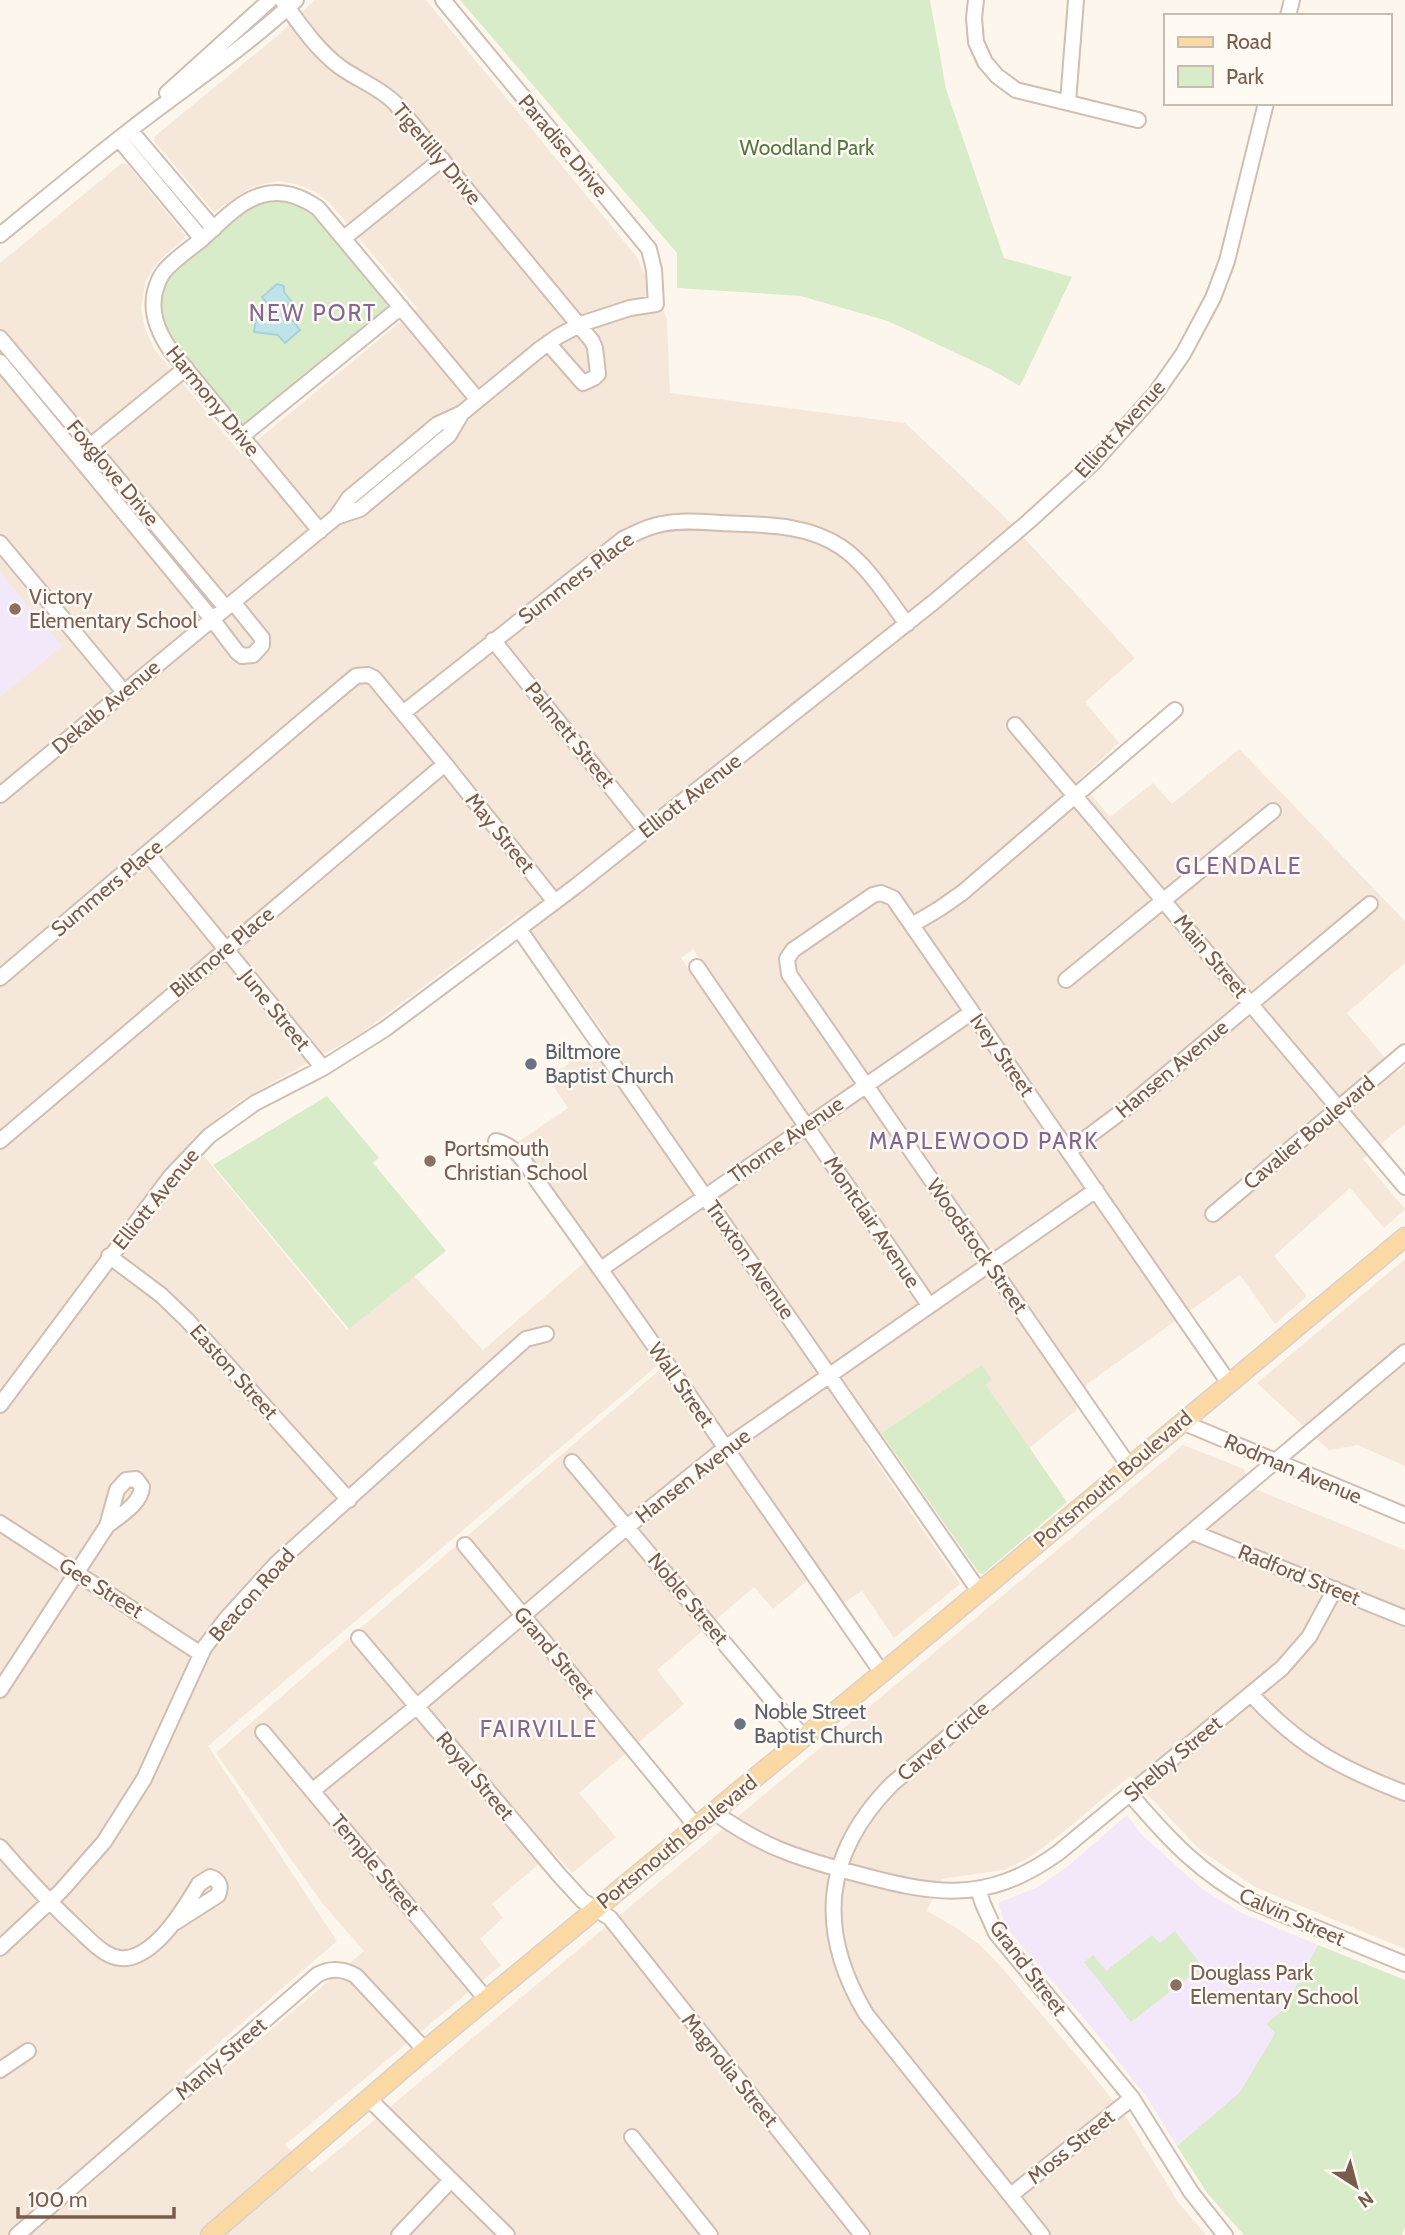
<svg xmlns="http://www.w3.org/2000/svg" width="1405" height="2235" font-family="Cabin,sans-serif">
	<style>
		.residential { fill: #f5e8da; fill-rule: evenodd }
		.education { fill: #f3e8fa }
		.green { fill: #d8ecc9 }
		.water { fill: #bfe3e8; stroke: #a5d3da; stroke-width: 2 }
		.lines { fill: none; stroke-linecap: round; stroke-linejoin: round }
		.minor-casing { stroke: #d1beb0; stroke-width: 18 }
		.major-casing { stroke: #dad1cd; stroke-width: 21 }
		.minor { stroke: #fff; stroke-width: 14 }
		.major { stroke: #fbd9a5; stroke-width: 18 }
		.education-dot { fill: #8d6e63; stroke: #fffaf3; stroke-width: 2.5 }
		.worship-dot { fill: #6b7280; stroke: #fffaf3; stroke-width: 2.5 }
		.labels { text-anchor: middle; stroke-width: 5; stroke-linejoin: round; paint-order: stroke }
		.street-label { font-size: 21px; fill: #7a5c4d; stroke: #fffaf3 }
		.park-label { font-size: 21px; fill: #537a41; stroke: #fffaf3 }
		.education-label { font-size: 21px; fill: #785e54; stroke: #fffaf3; text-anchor: start }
		.worship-label { font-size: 21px; fill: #5b616d; stroke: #fffaf3; text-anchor: start }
		.neighbourhood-label { font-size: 23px; letter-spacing: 2px; fill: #846695; stroke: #fffaf3 }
	</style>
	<rect width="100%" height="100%" fill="#fdf6ec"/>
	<path class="residential" d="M315,0H426L636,256L667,319L670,393L905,423L1002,514L1135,658L1085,702L1119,743L1079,780L1110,817L1153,783L1172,804L1239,749L1405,921V963L1347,1013L1397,1072L1405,1066V1124L1363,1159L1405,1209L1384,1228L1350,1188L1274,1256L1307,1296L1275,1324L1240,1275L1087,1384L1076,1410L1029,1448L986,1385L982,1366L864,1444L960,1584L894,1638L862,1591L842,1604L819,1571L773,1609L754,1587L657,1670L684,1704L579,1793L616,1837L572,1873L553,1852L492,1904L503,1918L480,1939L501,1965L285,2145L312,2172L1183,1445L1244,1469L1250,1487L1405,1550V1949L1255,1887L1200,1850L1130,1776L1056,1838L1027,1859L1003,1870L942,1879L927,1911L955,1927L980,1945L1002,1968L1089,2070L1128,2120L1178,2202L1206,2235H0V263L122,163L128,165L185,235L184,239L165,255L154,267L146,281L141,308L145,329L155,350L241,454L417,308L330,203L314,191L296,184L279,181L267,183L250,188L214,212L154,141L155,136L276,37ZM519,915L607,1037L548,1078L568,1108L518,1142L602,1258L796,1125L681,958L693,949L815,1129L610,1270L671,1360L216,1753L322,1903L364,1951L200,2090L185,2072L337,1941L208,1746L658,1365L586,1261L483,1350L414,1276L347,1330L191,1140L241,1100L360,1034Z
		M1405,1259V1466L1358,1445L1329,1450L1257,1383Z"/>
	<path class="education" d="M0,572L62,646L0,697Z
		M1127,1815L1141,1834L1202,1889L1242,1913L1318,1945L1284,2009L1266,2024L1275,2033L1240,2092L1177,2146L1146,2096L1091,2027L1006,1927L998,1903L1038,1887L1067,1867Z"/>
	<path class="green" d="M460,0H930L946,89L1004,258L1072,277L1020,386L990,369L888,321L801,296L677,288V253Z
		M282,199L291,200L310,209L385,296L387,308L251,421C244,425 241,424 235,418C217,397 166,343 161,319C157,301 162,287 172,273L249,209L260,203Z
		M327,1096L379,1158L373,1163L446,1251L349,1329L213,1165Z
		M982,1365L992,1380L986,1385L1067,1502L983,1574L979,1573L881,1433Z
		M1175,1931L1209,1975L1201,1981L1194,1973L1131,2022L1084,1962L1093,1955L1106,1971L1152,1935L1160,1943Z
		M1318,1945L1405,1980V2227L1402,2235H1244L1207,2193L1177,2146L1240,2092L1275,2033L1266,2024L1284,2009Z"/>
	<path class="water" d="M277,284L284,286V292L292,302L284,308V315L289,316L300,330L285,343L278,335L254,332L257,312L270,314L271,308L262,297Z"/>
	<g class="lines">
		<g class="minor-casing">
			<path id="minor" d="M282,0C299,23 316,49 340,67C358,80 379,87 395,103L592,341L595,348L598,374L594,378L583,383L548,343
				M443,0L649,249L654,270L656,304L630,308L581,324L557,337L540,349L462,413L438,424L349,498L336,517L360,509L449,435L462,413
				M976,0L974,18L976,42L985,62L997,76L1016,90L1138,120
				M1288,16L1292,0
				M167,93L270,0
				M1068,102L1076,0
				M130,130L214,229
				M119,139L202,239
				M0,235C43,200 86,164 130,130C185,87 245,48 296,0
				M344,238L442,159
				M0,338L226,608
				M0,362L212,619L237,652L242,656L253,655L262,645V638L233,602
				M242,436L401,307
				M84,451L186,368
				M320,531L171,351C157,331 148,309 157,285C159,279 163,272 168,267C178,257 191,248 202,239C219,224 239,201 262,195C283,189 301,196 318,208L478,400
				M0,543L124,692
				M493,640L646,831
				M403,713L623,539C636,533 648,526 662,524C682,520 702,522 721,523C761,525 806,523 841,547C868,565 887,598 907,624
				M1015,725L1405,1187
				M0,795L336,517
				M148,854L323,1068
				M912,925L939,909L962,893L1175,710
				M519,929L979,1591
				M697,967L929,1305
				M0,978L307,717L356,676L368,675L374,678L445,764L555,902
				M1066,980L1273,811
				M0,1141L445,764
				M496,1141C517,1146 527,1165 538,1182C655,1344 768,1509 882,1673
				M1069,1151L1125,1109L1370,904
				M1213,1214L1405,1052
				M109,1256L161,1295L187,1320L349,1500
				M601,1269L972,1012
				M0,1405L171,1176L209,1136L255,1103L323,1068L385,1029L576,886L935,601L1028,522L1094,462L1155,394L1183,354L1213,298L1227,261L1266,103
				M1182,1422L1405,1515
				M572,1462L804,1738
				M1129,1466L789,974L787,959L793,950L873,895L881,893L893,898L1229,1383
				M0,1523L201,1654
				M1192,1532L1405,1618
				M465,1545L696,1826
				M359,1638L560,1876L583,1901L610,1918L862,2235
				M0,1690L107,1526L117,1490L126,1480L136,1479L142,1487C141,1504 119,1516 107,1526
				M1251,1694C1298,1746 1340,1768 1405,1793
				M263,1732L486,1999
				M312,1791L416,1707L627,1527L725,1448L1096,1190
				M1130,1794C1170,1841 1200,1873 1255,1903L1405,1964
				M714,1812C761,1846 795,1857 850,1872C932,1894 984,1906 1058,1853L1282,1668L1309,1637L1335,1589
				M0,1847C25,1876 50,1903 78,1929C87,1937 95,1947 106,1953C115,1959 127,1960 137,1955C163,1944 185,1907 199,1884L210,1877C219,1880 222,1886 218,1895L176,1922
				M978,1889L983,1904L996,1933L1132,2098L1191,2192L1225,2235
				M0,1948L61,1891L104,1842L144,1779L204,1648L226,1619L276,1564L526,1339L546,1334
				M0,2070L28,2051
				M368,2098L507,2235
				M632,2137L710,2235
				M1011,2195L1132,2098
				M17,2235L317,1975C330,1968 342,1968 356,1976L425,2050
				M399,2235L451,2180
				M1042,2235L866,2014C816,1930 823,1854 892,1784L1405,1352"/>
		</g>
		<g class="major-casing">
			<path id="major" d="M210,2235L425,2050L882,1673L1405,1237"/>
		</g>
		<use href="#minor" class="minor"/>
		<use href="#major" class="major"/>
	</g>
	<g class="education-dot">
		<circle cx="15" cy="609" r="7"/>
		<circle cx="430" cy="1161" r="7"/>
		<circle cx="1176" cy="1985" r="7"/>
	</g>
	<g class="worship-dot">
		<circle cx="531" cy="1064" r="7"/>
		<circle cx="740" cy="1724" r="7"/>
	</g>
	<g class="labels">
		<g class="street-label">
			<text transform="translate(563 146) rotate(50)" y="7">Paradise Drive</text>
			<text transform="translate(437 154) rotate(50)" y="7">Tigerlilly Drive</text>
			<text transform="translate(213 401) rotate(51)" y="7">Harmony Drive</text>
			<text transform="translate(1120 429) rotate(-48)" y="7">Elliott Avenue</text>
			<text transform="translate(113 473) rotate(50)" y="7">Foxglove Drive</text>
			<text transform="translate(576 578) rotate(-37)" y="7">Summers Place</text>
			<text transform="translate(106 707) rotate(-40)" y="7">Dekalb Avenue</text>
			<text transform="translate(570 735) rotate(51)" y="7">Palmett Street</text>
			<text transform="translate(690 796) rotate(-38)" y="7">Elliott Avenue</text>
			<text transform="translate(500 833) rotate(51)" y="7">May Street</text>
			<text transform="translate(107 888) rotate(-40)" y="7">Summers Place</text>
			<text transform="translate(222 952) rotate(-40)" y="7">Biltmore Place</text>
			<text transform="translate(1211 956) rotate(50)" y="7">Main Street</text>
			<text transform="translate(275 1010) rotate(51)" y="7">June Street</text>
			<text transform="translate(1002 1055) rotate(55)" y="7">Ivey Street</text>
			<text transform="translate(1172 1069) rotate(-40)" y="7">Hansen Avenue</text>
			<text transform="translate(1309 1133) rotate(-40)" y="7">Cavalier Boulevard</text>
			<text transform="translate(786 1140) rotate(-35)" y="7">Thorne Avenue</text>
			<text transform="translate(156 1199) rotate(-51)" y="7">Elliott Avenue</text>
			<text transform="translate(872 1222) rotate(56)" y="7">Montclair Avenue</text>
			<text transform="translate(977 1246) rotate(55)" y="7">Woodstock Street</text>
			<text transform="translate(750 1260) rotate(55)" y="7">Truxton Avenue</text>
			<text transform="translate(234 1372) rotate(48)" y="7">Easton Street</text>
			<text transform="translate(681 1385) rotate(55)" y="7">Wall Street</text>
			<text transform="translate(1293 1469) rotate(23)" y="7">Rodman Avenue</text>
			<text transform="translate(693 1476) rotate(-38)" y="7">Hansen Avenue</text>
			<text transform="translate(1113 1479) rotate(-40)" y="7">Portsmouth Boulevard</text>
			<text transform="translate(1299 1575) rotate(22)" y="7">Radford Street</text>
			<text transform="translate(101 1588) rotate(32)" y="7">Gee Street</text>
			<text transform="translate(252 1595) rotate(-48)" y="7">Beacon Road</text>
			<text transform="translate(688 1599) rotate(50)" y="7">Noble Street</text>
			<text transform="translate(554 1653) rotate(50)" y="7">Grand Street</text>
			<text transform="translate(943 1741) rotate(-40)" y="7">Carver Circle</text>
			<text transform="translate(1173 1759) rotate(-40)" y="7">Shelby Street</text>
			<text transform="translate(475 1776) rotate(50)" y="7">Royal Street</text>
			<text transform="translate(677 1842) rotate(-39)" y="7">Portsmouth Boulevard</text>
			<text transform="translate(375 1865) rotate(50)" y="7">Temple Street</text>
			<text transform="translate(1292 1917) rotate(24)" y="7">Calvin Street</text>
			<text transform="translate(1028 1968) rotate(53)" y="7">Grand Street</text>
			<text transform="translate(221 2059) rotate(-41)" y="7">Manly Street</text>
			<text transform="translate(730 2070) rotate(51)" y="7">Magnolia Street</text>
			<text transform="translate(1071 2147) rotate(-39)" y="7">Moss Street</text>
		</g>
		<g class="park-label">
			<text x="807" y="155">Woodland Park</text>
		</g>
		<g class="education-label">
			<text x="29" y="604">Victory<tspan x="29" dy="24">Elementary School</tspan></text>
			<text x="444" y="1156">Portsmouth<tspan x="444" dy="24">Christian School</tspan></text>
			<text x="1190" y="1980">Douglass Park<tspan x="1190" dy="24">Elementary School</tspan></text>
		</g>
		<g class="worship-label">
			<text x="545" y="1059">Biltmore<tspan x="545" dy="24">Baptist Church</tspan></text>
			<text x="754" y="1719">Noble Street<tspan x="754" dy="24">Baptist Church</tspan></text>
		</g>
		<g class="neighbourhood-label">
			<text x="313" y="321">NEW PORT</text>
			<text x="1239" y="874">GLENDALE</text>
			<text x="984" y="1149">MAPLEWOOD PARK</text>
			<text x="539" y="1737">FAIRVILLE</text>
		</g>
	</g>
	<rect x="1164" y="14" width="228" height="91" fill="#fffaf3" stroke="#cabbb1" stroke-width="2"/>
	<rect x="1178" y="37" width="35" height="10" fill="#fbd9a5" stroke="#cabbb1" stroke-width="2"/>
	<text x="1226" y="49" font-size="21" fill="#7a5c4d">Road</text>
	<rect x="1178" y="66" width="35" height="21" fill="#d8ecc9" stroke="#cabbb1" stroke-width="2"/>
	<text x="1226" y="84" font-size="21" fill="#7a5c4d">Park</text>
	<g transform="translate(1356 2186) rotate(144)" stroke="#fffaf3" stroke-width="5" paint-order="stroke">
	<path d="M0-5L12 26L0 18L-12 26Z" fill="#7a5c4d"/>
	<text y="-10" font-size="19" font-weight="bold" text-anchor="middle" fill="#7a5c4d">N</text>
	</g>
	<path d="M18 2207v10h156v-10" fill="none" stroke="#7a5c4d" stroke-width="3.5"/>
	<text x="28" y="2207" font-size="21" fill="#7a5c4d" stroke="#fffaf3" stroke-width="5" paint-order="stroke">100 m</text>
</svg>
